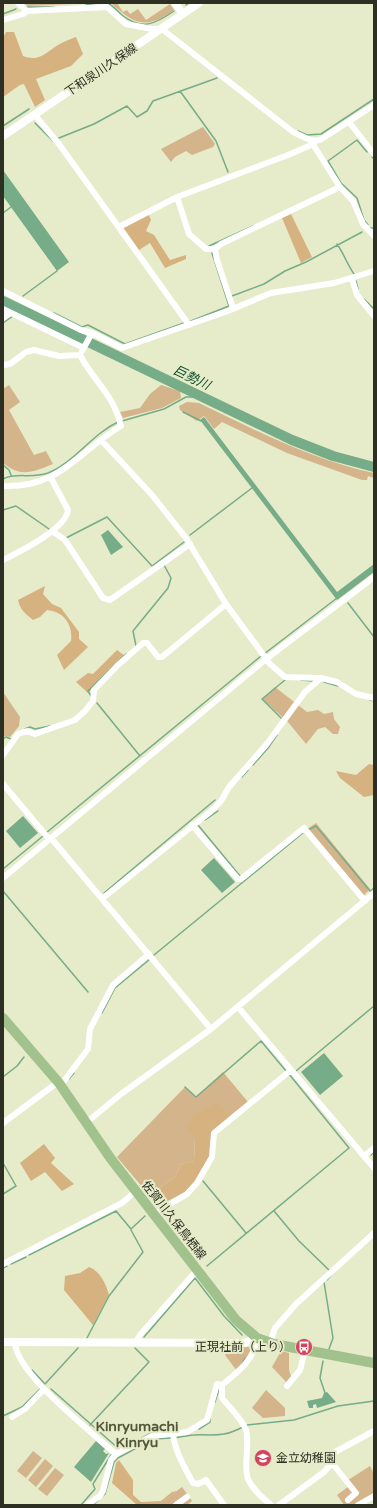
<svg xmlns="http://www.w3.org/2000/svg" width="377" height="1508" font-family="'Varela Round','Noto Sans JP',sans-serif">
	<style>
		.green { fill: #d4b48a }
		.forest { fill: #d7b281 }
		.water { fill: #76ac88 }
		.lines { fill: none; stroke-linecap: round; stroke-linejoin: round }
		.stream { stroke: #76ac88; stroke-width: 1.5 }
		.river { stroke: #76ac88; stroke-width: 10 }
		.minor { stroke: #fff; stroke-width: 6 }
		.tertiary { stroke: #fff; stroke-width: 8 }
		.primary { stroke: #a1c18d; stroke-width: 10 }
		.labels { text-anchor: middle; stroke-width: 4; stroke-linejoin: round; paint-order: stroke }
		.street-label { font-size: 12px; fill: #2d2f22; stroke: #e6ebc9 }
		.poi-label { font-size: 12px; fill: #2d2f22; stroke: #e6ebc9; text-anchor: end }
		.water-label { font-size: 13px; font-style: italic; fill: #0f502d; stroke: #e6ebc9 }
		.quarter-label { font-size: 14px; font-weight: bold; fill: #54583b; stroke: #e6ebc9 }
	</style>
	<rect width="100%" height="100%" fill="#e6ebc9"/>
	<path class="green" d="M23,3L46,4L92,3L28,6Z
		M111,3H117L123,12L127,10L130,14L138,9L146,20L170,4L174,10C146,30 135,25 111,3Z
		M203,127L215,144L213,147L192,155L186,151L175,157L171,162L161,149Z
		M9,385L20,402L9,410L34,455L46,451L53,464C33,472 21,478 3,463V389Z
		M161,385L180,391L181,398L162,408L123,418L120,412L140,408L150,394Z
		M187,402L199,403C255,430 313,460 374,473V478L368,476L367,480H362L287,453L222,422L214,429L204,416L197,421L180,410L179,406Z
		M275,687L307,712L318,710L324,714L333,712L334,719L340,727L338,734H333L325,727L318,729L306,744L288,722L262,699Z
		M3,692L20,717L19,726L10,737L5,736L3,738Z
		M316,823L370,889L363,896L307,829Z
		M223,1072L248,1102L229,1117L195,1138L194,1161L181,1164L175,1177L149,1195L117,1157L185,1087L196,1097Z
		M249,1347L251,1352L237,1371L225,1355L230,1348Z
		M281,1351L289,1353V1370L292,1379L288,1384L272,1367Z
		M266,1390L285,1408V1416L263,1418L252,1408Z
		M33,1451L42,1458L26,1478L17,1471Z
		M45,1459L53,1466L36,1487L28,1480Z
		M370,1466L374,1474V1493L355,1505H344L337,1495L352,1484L348,1480Z
		M55,1468L64,1475L47,1496L38,1489Z
		M182,1487L192,1501L187,1505H158Z"/>
	<path class="forest" d="M6,32H14L23,56C40,62 45,53 58,45C63,42 70,39 76,37L83,54L71,66L36,79L45,100L35,107L24,84L20,85L3,97V38Z
		M148,213L151,220L146,231L154,235L170,260L186,255V259L165,268L150,243L139,250L123,227Z
		M291,214L312,257L301,263L282,218Z
		M45,586L43,594L52,604L61,608L79,632V639L88,647L64,670L57,655L71,641C73,624 64,612 47,610L40,617L33,620C26,614 20,610 18,600Z
		M117,650L125,656L88,693L76,682L88,673L93,674Z
		M369,764L374,765V795L364,797L340,778L336,771L356,775Z
		M219,1103L229,1117L212,1133L210,1156L196,1181L185,1192L158,1206L149,1195L175,1177L181,1164L194,1161L195,1138L187,1128L194,1115Z
		M44,1144L55,1158L51,1163L74,1184L62,1191L45,1172L31,1181L20,1163Z
		M89,1267C100,1271 106,1284 109,1295L93,1325L64,1290L65,1276L80,1273Z
		M119,1460L133,1480V1495L141,1502L161,1501L172,1492L177,1491L158,1505H137L112,1483L116,1463Z"/>
	<path class="water" d="M3,170L69,262L57,271L3,196Z
		M204,417L337,592L374,564V572L337,600L200,420Z
		M108,530L123,547L111,555L101,535Z
		M23,816L38,833L20,848L6,831Z
		M214,858L235,882L222,893L201,870Z
		M324,1053L343,1076L320,1095L301,1072Z
		M327,1392L336,1402L317,1408L316,1404L313,1405V1408H309L307,1401L322,1398L324,1393Z
		M96,1441L105,1449L103,1451L106,1454L109,1453L91,1482L74,1467Z"/>
	<g class="lines">
		<path class="stream" d="M107,3C113,5 117,11 122,15C142,31 155,24 174,11
			M86,5L98,3
			M186,5L189,3
			M26,7H54
			M3,14L16,9
			M180,91L216,141L228,172
			M35,123L53,141
			M3,126L29,109
			M298,131L307,135L321,134L374,99
			M59,138L94,124L127,106L137,117L147,111L153,101L217,78
			M367,152L357,140L328,161L341,183L357,198L364,220L368,225
			M372,157L374,159
			M3,213L11,207
			M370,228H374
			M337,244C344,254 347,264 354,274
			M209,246L253,226
			M356,281L358,289
			M23,296L57,271
			M232,296L264,284L285,271L306,262L362,232
			M364,299L374,309
			M54,313L82,327L88,325L125,344L184,323
			M191,321L229,306L212,253
			M3,323L13,316
			M183,412L201,421
			M122,421L164,409L186,397H204
			M3,465L9,470L11,475
			M3,479C16,472 30,479 48,473C75,462 92,434 118,422
			M3,510L16,506L49,529
			M190,535L252,488
			M66,538L107,517L152,566L184,542
			M348,603L374,637
			M136,646L133,631L168,588L171,578L164,565
			M264,654L337,598
			M301,680L313,681
			M324,682L338,686
			M91,696L88,691L126,654
			M370,700L374,701
			M97,703L140,756
			M281,718L262,699L285,680
			M25,729L30,727L35,729L50,726
			M3,739L6,737L11,739
			M253,765L268,748L277,735
			M242,777L248,770
			M205,820L218,811
			M198,825L240,876
			M308,830L316,826L370,891L374,888
			M46,833L261,656
			M3,869L43,836
			M3,891L88,992
			M104,893L215,800
			M154,955L304,832
			M102,1013L115,988L150,959
			M296,1071L374,1006
			M3,1077L17,1066L24,1057
			M69,1079L74,1073
			M185,1087L196,1097L261,1041L286,1071
			M371,1155L374,1152
			M3,1163L16,1186L3,1194
			M203,1181L246,1233
			M274,1211L299,1241L330,1271
			M29,1255L116,1211L131,1229L145,1216
			M11,1264L26,1257
			M207,1266L349,1148L289,1074
			M3,1268L7,1266
			M327,1280L333,1273
			M324,1282L333,1338L329,1349
			M144,1337L195,1278L224,1316L242,1335
			M87,1338L109,1296L143,1252L131,1230
			M323,1361L320,1378L325,1393
			M242,1364L245,1358
			M32,1370L45,1384L78,1348
			M51,1389L119,1449
			M215,1402L219,1389
			M3,1416L22,1407L40,1389
			M90,1425L149,1362L135,1348
			M247,1425L294,1420L338,1406L374,1401
			M199,1429L210,1422V1419
			M142,1438L153,1432L173,1431
			M175,1438C182,1437 188,1435 194,1435C217,1434 221,1438 243,1427
			M81,1505L95,1489L93,1484L111,1455
			M93,1505L105,1494L114,1462L118,1458L153,1439L172,1438"/>
		<path class="river" d="M3,301L292,440L333,456L374,467"/>
		<path class="minor" d="M18,3L27,11L107,7L126,24L152,29H162L293,132C302,136 310,142 320,140L374,105
			M3,20L23,14L27,11
			M36,114L38,119L59,144L189,325
			M349,122L374,154
			M314,141V146L340,187L353,201L363,224L374,236
			M177,197L189,234L206,249H215
			M119,227L177,197L288,155L309,146L314,141
			M352,279L357,295L374,316
			M3,291L81,330L92,333L122,348L228,311L271,293L334,283L374,271
			M233,308L217,260L215,249L221,244L340,187
			M3,309L84,348
			M3,318L10,313
			M82,351L92,333
			M3,365L10,364L26,352L34,350L59,356L80,355
			M101,440L152,495L186,538L226,604L270,664L285,677L321,678L337,682L356,694L374,698
			M3,486C61,488 77,452 121,426C113,393 94,382 80,355
			M52,531L65,540L103,598L110,600L190,544
			M3,560C19,552 66,529 68,510L51,478
			M3,755L18,734L27,731L35,734L75,720L85,711L93,701L94,690L118,665L143,643H147L158,657H162L226,604
			M3,784L49,839
			M192,825L238,879H241L304,828L365,901
			M51,838L211,1029
			M3,878L266,659L374,577
			M103,898L210,812L221,801L229,787L266,745L305,692L321,678
			M238,1007L374,1168
			M3,1123L54,1085L64,1081L88,1049L90,1029L113,985L149,954
			M86,1123L121,1094L211,1029L374,893
			M364,1156L374,1148
			M154,1214L187,1194L197,1183L212,1157L214,1133L291,1070
			M3,1264L122,1203L136,1191
			M257,1338C255,1359 238,1372 222,1385V1398C229,1407 242,1419 246,1430C250,1446 243,1466 248,1479C252,1489 263,1498 271,1505
			M15,1342C15,1373 92,1432 116,1454
			M136,1342L140,1335L197,1270
			M270,1343L275,1328L296,1304L374,1233
			M287,1386L300,1370L305,1351
			M12,1417L25,1409L44,1389
			M173,1434C175,1452 185,1468 193,1483L198,1484L206,1480L224,1505
			M332,1463L356,1493L348,1500
			M87,1505L100,1496L103,1491L111,1460L116,1454L152,1436L187,1432L207,1420L217,1384L222,1385
			M176,1505L187,1497
			M279,1505L324,1472L332,1463L335,1452L374,1431
			M358,1505L374,1496"/>
		<path class="tertiary" d="M175,3L183,14
			M3,136L199,3
			M3,1342L244,1343L257,1338"/>
		<path class="primary" d="M3,1018L59,1083L111,1159L236,1320L257,1338L274,1344L374,1363"/>
	</g>
	<defs>
		<g id="bus-disc" transform="scale(0.9)"><circle r="9.5" fill="#d4445d" stroke="#e6ebc9"/><path d="M-5-6H5V4H4V6H2V4H-2V6H-4V4H-5ZM-3.5-4V0h7V-4ZM-3.5 1.2v1.5H-2V1.2ZM2 1.2v1.5H3.5V1.2Z" fill="#fff"/></g>
		<g id="school-disc" transform="scale(0.9)"><circle r="9.5" fill="#d4445d" stroke="#e6ebc9"/><path d="M0-5L7-2L0 1L-7-2ZM-4 1L0 2.5L4 1V4Q0 6-4 4Z" fill="#fff"/></g>
	</defs>
	<g fill-rule="evenodd">
		<use href="#bus-disc" x="304" y="1347"/>
		<use href="#school-disc" x="263" y="1458"/>
	</g>
	<g class="labels">
		<g class="street-label">
			<text transform="translate(101 70) rotate(-34)" y="4">下和泉川久保線</text>
			<text transform="translate(174 1220) rotate(52)" y="4">佐賀川久保鳥栖線</text>
		</g>
		<g class="poi-label">
			<text x="291" y="1351">正現社前（上り）</text>
			<text x="276" y="1462" text-anchor="start">金立幼稚園</text>
		</g>
		<g class="water-label">
			<text transform="translate(192 377) rotate(26)" y="5">巨勢川</text>
		</g>
		<g class="quarter-label">
			<text x="137" y="1431">Kinryumachi<tspan x="137" dy="16">Kinryu</tspan></text>
		</g>
	</g>
	<rect width="377" height="1508" fill="none" stroke="#2d2f22" stroke-width="8"/>
</svg>
